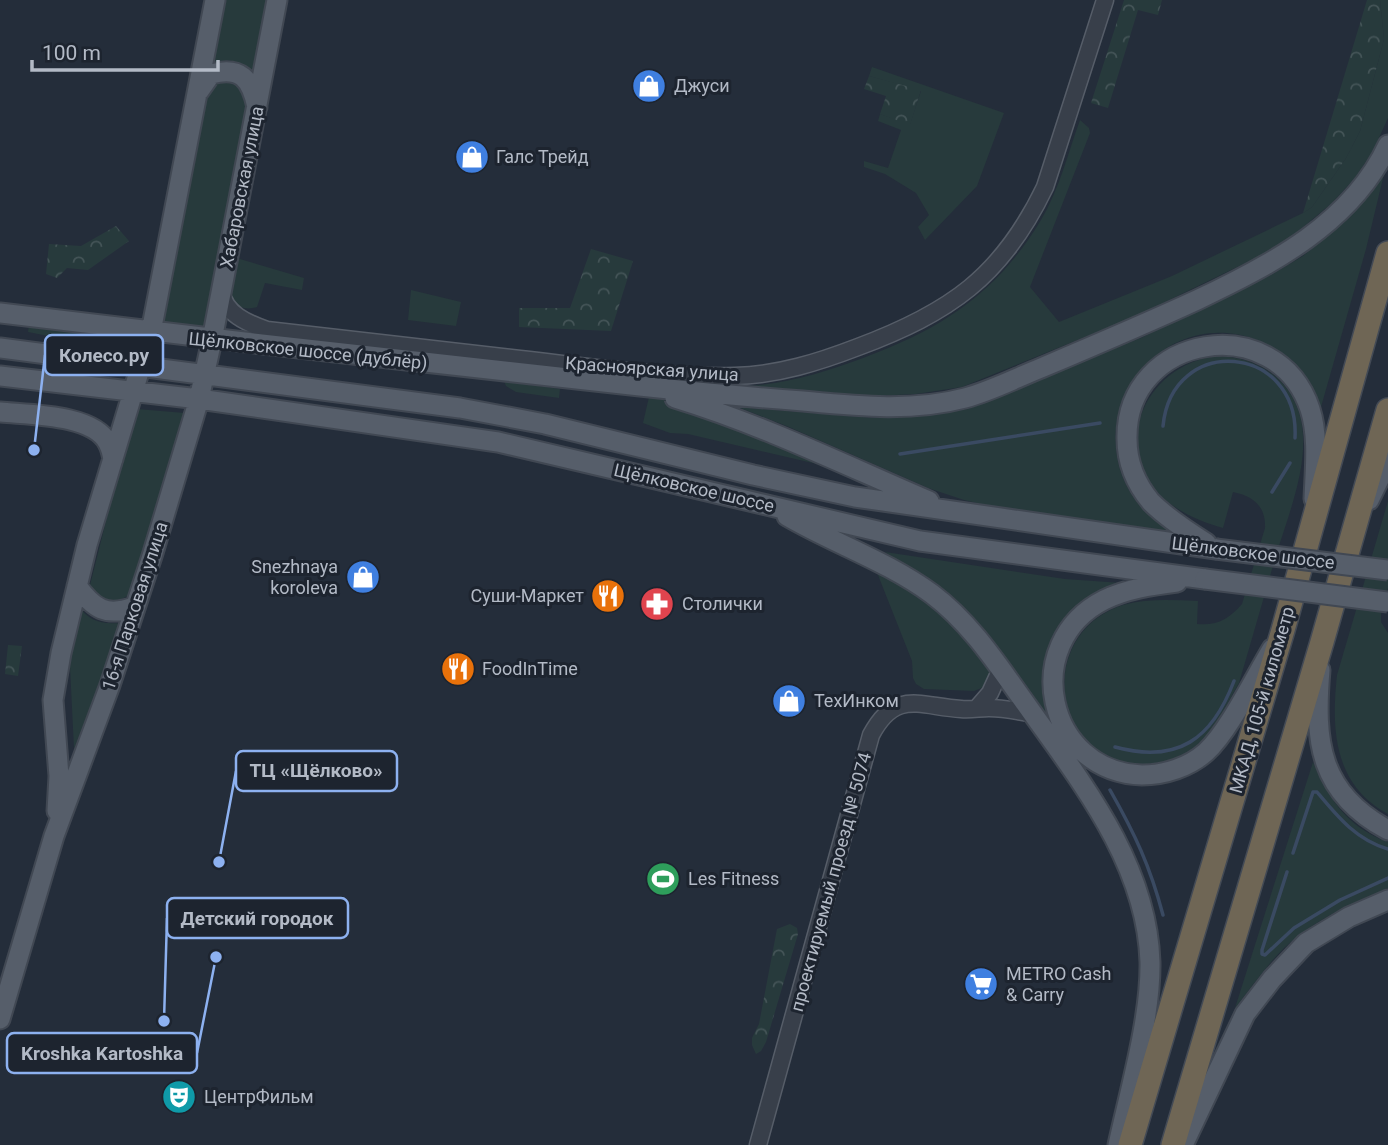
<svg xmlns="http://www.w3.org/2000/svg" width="1388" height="1145" font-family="Roboto,sans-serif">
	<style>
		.grass { fill: #273a3c }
		.forest { fill: url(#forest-crowns) }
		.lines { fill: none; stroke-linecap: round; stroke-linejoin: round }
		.stream { stroke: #3a4a62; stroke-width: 3.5 }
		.minor-casing { stroke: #565d68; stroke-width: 19 }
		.major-casing { stroke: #414853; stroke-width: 23 }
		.highway-casing { stroke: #434a55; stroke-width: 26 }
		.minor { stroke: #383f4a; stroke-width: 16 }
		.major { stroke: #565e6a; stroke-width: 19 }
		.highway { stroke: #6f6655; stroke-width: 23 }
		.major-bridge-casing { stroke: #414853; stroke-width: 23; stroke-linecap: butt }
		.major-bridge { stroke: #565e6a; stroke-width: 19 }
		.labels { text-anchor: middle; stroke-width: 6; stroke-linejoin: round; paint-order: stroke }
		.poi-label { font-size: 18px; fill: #b3bac6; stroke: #1d242f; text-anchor: start }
		.street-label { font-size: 18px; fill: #b3bac6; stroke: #1d242f }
		.leader { fill: none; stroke: #8db1f0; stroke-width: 2.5 }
		.callout-dot { fill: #8db1f0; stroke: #1d242f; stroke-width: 2.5 }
		.callout { fill: #1d242f; stroke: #8db1f0; stroke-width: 2.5 }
		.callout-label { font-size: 19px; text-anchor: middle; font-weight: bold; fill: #b3bac6 }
	</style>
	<defs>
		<pattern id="forest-crowns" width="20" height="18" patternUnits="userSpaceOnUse" patternTransform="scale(1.75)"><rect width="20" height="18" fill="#273a3c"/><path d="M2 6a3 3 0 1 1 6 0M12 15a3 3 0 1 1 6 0" fill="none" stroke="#445457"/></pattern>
	</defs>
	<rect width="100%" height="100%" fill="#242d3a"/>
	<path class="grass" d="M224,0H268L254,77C242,61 226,54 210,68Z
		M1380,0H1388V118L1373,151L1355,178L1332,203L1290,238L1260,256L1134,317L962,387L916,394L874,396L749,386C789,383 826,372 863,358C943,328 996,294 1041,220C1059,190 1068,153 1080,120L1089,128L1090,133L1030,287L1059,322L1172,276L1303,213L1312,207L1346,158L1360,131L1384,39Z
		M872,67L1004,113L977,186L925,240L918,227L929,215L916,193L885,174L864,167V161L888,168L901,130L878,121L880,114L910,124L921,91L869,76Z
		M225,82L239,86L250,98L206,331L161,325L206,90L210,86Z
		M1384,174L1366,249L1321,407C1308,376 1289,352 1257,340C1171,306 1089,396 1124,480C1134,504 1153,519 1174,533L998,508L964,500L928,488L789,427L738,407L874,418L919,416L968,409L1143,337L1271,275L1303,256L1348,219L1372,192Z
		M233,257L304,278L302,290L265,283L257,307C244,311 238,306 229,298Z
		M411,290L461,302L456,326L408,320Z
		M29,325L127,335L123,340C92,344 58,338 28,332Z
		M1217,356C1244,357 1266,365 1284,385C1325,433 1290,507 1275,559C1263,600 1251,642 1239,683C1227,704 1216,729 1197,745C1181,758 1162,764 1142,764C1050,762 1035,633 1123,605C1148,598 1173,600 1198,601L1197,624C1217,626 1229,619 1242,604L1265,528C1266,506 1253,496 1233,492L1223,528C1201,522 1178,512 1161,496C1109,442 1148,364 1217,356Z
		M504,381L560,389L559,398L516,392L506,386Z
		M649,397L684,404L830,467L688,434L670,433L643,423Z
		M137,409L185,413L129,595C113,605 102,602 89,589L121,461Z
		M1388,501V588L1381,612V622L1388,633V814C1334,785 1331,730 1337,675Z
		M885,552L1065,579L1122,583C1058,605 1031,653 1049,718L977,622L940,588Z
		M876,570L928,604L944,618L962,636L992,675L984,687L974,691L924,689L916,684L913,678L912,661Z
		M79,606C90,623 104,624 123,623L74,749L70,667Z
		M1313,762C1329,799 1348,828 1388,842V888C1358,901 1327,914 1301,934C1274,953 1255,983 1235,1008Z"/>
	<path class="forest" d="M1124,0H1162L1158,15L1138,10L1108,108L1091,103Z
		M1367,0H1380L1384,39L1360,131L1346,158L1312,207L1303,213Z
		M869,76L921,90L910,125L880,114L886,96L864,89Z
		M116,226L129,241L88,270L67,268L57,278L46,274L49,244L81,246Z
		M591,249L633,261L611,331L519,327V308H570Z
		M8,645L22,646L18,676L5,674Z
		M790,924L797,928L798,934L766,1042L761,1051L756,1054L752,1045V1038L759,1024L777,929Z"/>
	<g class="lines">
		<path class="stream" d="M1163,426C1172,333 1300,343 1295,438
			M900,454L1100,423
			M1272,492L1290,463
			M1115,747C1178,764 1212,739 1234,681
			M1110,790C1135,834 1150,866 1163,915
			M1293,853L1313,792H1317C1337,816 1356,840 1388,849
			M1287,872L1262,950V954L1265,955L1294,928L1340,900L1388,878"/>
		<g class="minor-casing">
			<path id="minor" d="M221,291C225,314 247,323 267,330C351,340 435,350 520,359C591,367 664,378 735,376C778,375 819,362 858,347C949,313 1002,277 1045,187L1105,0
				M977,708L990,693L1001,669
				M758,1145L871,735C896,688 921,707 961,709C971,710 980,708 989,708C1004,708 1018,711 1033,714"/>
		</g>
		<g class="major-casing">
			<path id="major" d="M199,91L211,74C241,66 251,79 257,107
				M0,313C213,339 427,363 640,386C694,392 749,397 803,401C856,406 912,412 965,398C991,391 1016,378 1041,368C1093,346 1145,324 1197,300C1271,265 1352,223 1388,145
				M0,348L460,408L545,424L753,475L855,497L1216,549
				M0,376L199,399L498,442L920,541L1205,579
				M675,398C763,425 845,465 929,501
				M0,412C29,415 93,414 108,443C111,448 112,454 113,459
				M1369,500L1388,461
				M787,516C835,544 887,561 932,594C972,624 999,667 1028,707C1082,783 1147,864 1150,962C1151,1017 1130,1090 1118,1145
				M1206,543C1187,531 1167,518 1151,502C1136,484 1127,462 1127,439C1125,333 1277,309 1310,409C1319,437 1315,470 1314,499
				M1177,582C1153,585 1126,589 1104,600C1019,643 1046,772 1142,775C1165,775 1189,767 1206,752C1229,731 1255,677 1272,649
				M77,586C94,609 106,617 134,607
				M1320,670C1314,742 1319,793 1388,830
				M57,811L59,776L53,700L61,653L87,545L151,332L215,0
				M0,1019L54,836L110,685L153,553L199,399L212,340L277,0
				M1183,1145L1245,1014L1272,979L1306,943L1349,917L1388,900"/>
		</g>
		<g class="highway-casing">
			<path id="highway" d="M1130,1145L1283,630L1388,253
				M1173,1145L1322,642L1388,410"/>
		</g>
		<use href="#minor" class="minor"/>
		<use href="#major" class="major"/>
		<use href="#highway" class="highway"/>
		<g class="major-bridge-casing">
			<path id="major-bridge" d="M1216,549L1388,570
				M1205,579L1388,602"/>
		</g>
		<use href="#major-bridge" class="major-bridge"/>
	</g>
	<defs>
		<g id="shop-disc" transform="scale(1.75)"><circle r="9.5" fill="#3f7fe0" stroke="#1d242f"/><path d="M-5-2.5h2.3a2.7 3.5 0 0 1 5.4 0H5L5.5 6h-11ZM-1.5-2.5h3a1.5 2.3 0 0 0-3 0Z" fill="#fff"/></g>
		<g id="restaurant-disc" transform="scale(1.75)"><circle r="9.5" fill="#e8710a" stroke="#1d242f"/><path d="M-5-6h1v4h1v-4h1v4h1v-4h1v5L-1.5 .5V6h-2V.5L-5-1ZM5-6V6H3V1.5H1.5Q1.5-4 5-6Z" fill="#fff"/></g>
		<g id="pharmacy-disc" transform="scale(1.75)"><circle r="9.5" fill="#e0444e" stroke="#1d242f"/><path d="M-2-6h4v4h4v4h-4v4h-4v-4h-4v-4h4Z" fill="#fff"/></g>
		<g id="stadium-disc" transform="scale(1.75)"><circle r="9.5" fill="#2e9e5b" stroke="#1d242f"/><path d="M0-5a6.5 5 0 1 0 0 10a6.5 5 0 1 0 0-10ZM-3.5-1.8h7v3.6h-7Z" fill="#fff"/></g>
		<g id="supermarket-disc" transform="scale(1.75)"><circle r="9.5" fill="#3f7fe0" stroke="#1d242f"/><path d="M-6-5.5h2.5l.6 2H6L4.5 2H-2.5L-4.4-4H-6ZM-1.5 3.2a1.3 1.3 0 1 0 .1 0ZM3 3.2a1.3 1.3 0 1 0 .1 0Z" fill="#fff"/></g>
		<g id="theatre-disc" transform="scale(1.75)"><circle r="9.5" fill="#0f9aa8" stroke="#1d242f"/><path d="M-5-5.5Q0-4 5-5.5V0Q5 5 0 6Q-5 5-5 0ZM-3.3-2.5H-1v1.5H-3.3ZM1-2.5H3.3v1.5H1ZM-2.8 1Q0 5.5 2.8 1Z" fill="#fff"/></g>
	</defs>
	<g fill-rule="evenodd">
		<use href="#shop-disc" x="649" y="86"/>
		<use href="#shop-disc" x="472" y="157"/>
		<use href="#shop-disc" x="363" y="577"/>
		<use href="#restaurant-disc" x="608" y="596"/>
		<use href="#pharmacy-disc" x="657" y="604"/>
		<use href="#restaurant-disc" x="458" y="669"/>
		<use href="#shop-disc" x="789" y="701"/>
		<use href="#stadium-disc" x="663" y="879"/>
		<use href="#supermarket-disc" x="981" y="984"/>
		<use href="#theatre-disc" x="179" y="1097"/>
	</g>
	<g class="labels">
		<g class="poi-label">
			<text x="674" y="92">Джуси</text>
			<text x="496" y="163">Галс Трейд</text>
			<text x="338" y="573" text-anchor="end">Snezhnaya<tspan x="338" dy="21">koroleva</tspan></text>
			<text x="584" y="602" text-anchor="end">Суши-Маркет</text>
			<text x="682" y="610">Столички</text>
			<text x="482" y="675">FoodInTime</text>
			<text x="814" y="707">ТехИнком</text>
			<text x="688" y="885">Les Fitness</text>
			<text x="1006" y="980">METRO Cash<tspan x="1006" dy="21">&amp; Carry</tspan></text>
			<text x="204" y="1103">ЦентрФильм</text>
		</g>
		<g class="street-label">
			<text transform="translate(242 187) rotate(-79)" y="6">Хабаровская улица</text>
			<text transform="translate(308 351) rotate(6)" y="6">Щёлковское шоссе (дублёр)</text>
			<text transform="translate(652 369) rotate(4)" y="6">Красноярская улица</text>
			<text transform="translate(694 488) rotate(13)" y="6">Щёлковское шоссе</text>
			<text transform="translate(1253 553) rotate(7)" y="6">Щёлковское шоссе</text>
			<text transform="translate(135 606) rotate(-72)" y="6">16-я Парковая улица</text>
			<text transform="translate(1262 700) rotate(-74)" y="6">МКАД, 105-й километр</text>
			<text transform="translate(831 882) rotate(-75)" y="6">проектируемый проезд № 5074</text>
		</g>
	</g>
	<path class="leader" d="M34 450L45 355M219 862L236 771M164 1021L167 918M216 957L197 1053"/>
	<g class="callout-dot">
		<circle cx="34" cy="450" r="7"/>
		<circle cx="219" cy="862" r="7"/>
		<circle cx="164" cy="1021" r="7"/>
		<circle cx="216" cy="957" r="7"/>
	</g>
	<g class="callout">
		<rect x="45" y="335" width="118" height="40" rx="7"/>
		<rect x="236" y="751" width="161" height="40" rx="7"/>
		<rect x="167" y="898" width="181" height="40" rx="7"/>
		<rect x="7" y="1033" width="190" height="40" rx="7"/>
	</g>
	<g class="callout-label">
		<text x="104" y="362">Колесо.ру</text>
		<text x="316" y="777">ТЦ «Щёлково»</text>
		<text x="257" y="925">Детский городок</text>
		<text x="102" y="1060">Kroshka Kartoshka</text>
	</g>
	<path d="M32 60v10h186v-10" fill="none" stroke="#b3bac6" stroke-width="3.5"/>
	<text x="42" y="60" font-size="21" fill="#b3bac6" stroke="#1d242f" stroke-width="5" paint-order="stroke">100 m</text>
</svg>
